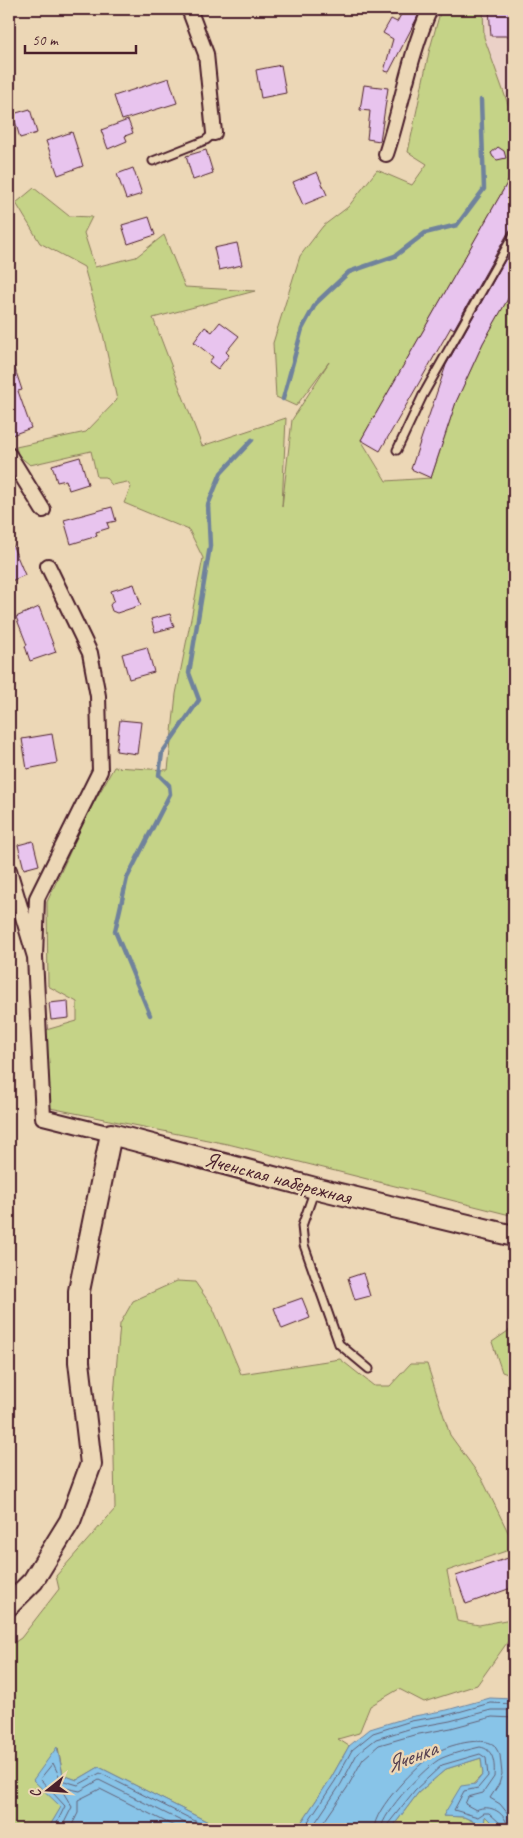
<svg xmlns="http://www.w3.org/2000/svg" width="523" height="1838" font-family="Caveat,sans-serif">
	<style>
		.built { fill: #ebd1c7 }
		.green { fill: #c5d387; stroke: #887959 }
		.water { fill: #88c4e8; stroke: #6f829c }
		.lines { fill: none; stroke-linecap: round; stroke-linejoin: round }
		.shore { stroke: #636177; stroke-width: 1 }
		.stream { stroke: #6f829c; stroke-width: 4.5 }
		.building { fill: #e8c4ee; stroke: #4a1f2b }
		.lane-casing { stroke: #4a1f2b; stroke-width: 11 }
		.street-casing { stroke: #4a1f2b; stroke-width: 18 }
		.secondary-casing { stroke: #4a1f2b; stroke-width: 24 }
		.lane { stroke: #ecd7b6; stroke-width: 7 }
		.street { stroke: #ecd7b6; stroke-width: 14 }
		.secondary { stroke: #ecd7b6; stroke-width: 20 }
		.labels { text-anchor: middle; stroke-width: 5; stroke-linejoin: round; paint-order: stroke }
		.street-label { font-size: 21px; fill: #4a1f2b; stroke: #ecd7b6 }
		.water-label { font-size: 22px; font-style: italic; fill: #564051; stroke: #ecd7b6 }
	</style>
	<rect width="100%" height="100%" fill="#ecd7b6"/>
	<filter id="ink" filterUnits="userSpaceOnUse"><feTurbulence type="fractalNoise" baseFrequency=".02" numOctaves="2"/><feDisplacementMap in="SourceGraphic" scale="10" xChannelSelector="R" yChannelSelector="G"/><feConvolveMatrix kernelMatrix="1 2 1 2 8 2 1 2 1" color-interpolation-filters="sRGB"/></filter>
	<g filter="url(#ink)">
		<path class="built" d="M483,9H514V111H512L484,37Z"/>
		<path class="green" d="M441,9H483L484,37L514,121V171L361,440L386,481L431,478L456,402L483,343L514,288V1216L232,1145L50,1108L46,1030L77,1021V1002L48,986L47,902L87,815L114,767L168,770L176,694L203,558L189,530L124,503L131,487L127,482L112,485L105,477H97L91,451L30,465L18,455L16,447L86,432L117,400L103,334L84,267L40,243L16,203L34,188L69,216L92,217L84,233L95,267L136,257L164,235L185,287L255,291L153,318L202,446L286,418L282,507L292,420L329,362L296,406L276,397L273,343L300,256L323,226L348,207L377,170L412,185L427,164L408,152L429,52Z
			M177,1281L195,1282L213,1308L241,1374L340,1359L374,1386H390L410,1364H427L450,1435L482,1479L509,1534L512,1549L447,1571L457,1621L479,1625L511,1619L509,1640L477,1685L424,1702L399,1689L370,1706L359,1733L338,1739L349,1746L331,1778L297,1829H222L99,1767L77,1780L63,1775L58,1748L61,1808L48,1829H9V1646L21,1638L59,1589L56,1576L115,1509L113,1407L120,1324L133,1301Z
			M514,1327V1376H513L502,1372L492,1342Z
			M481,1758L483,1774L443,1816L464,1817L483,1826L485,1816L498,1829H391L418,1793L446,1769Z"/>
		<path class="water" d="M490,1698L514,1699V1829H498L485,1816L484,1826L464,1817L443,1816L461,1786L475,1784L483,1774L481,1758L446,1769L418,1793L391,1829H297L331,1778L349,1746L370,1729L409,1717L447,1710Z
			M57,1747L63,1775L77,1780L99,1767L222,1829H48L61,1807L33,1780Z"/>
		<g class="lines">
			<path class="shore" d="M54,1829L65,1806L40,1779L53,1763L61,1780L78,1785L100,1773L211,1829
				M61,1829L72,1807L60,1787L80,1791L99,1780L197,1829
				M70,1829L78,1813V1800L100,1789L180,1829
				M303,1829L335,1781L352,1750L373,1733L411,1721L448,1715L490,1703L514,1704
				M311,1829L341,1784L357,1754L376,1739L412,1728L450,1721L491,1710H514
				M319,1829L347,1788L363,1759L379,1745L414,1735L451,1728L492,1717L514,1718
				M374,1829C374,1808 418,1764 435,1753C448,1745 482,1736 494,1745L500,1755L502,1774L499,1784L490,1798L500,1804L514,1821
				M381,1829C382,1813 426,1765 442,1758C453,1753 468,1750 480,1747C494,1749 495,1764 494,1777L483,1793L468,1797L465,1804L476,1810C490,1803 507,1813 508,1829
				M387,1829L388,1824L415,1790L442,1765L480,1754L486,1758L488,1776L478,1788L464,1791L454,1810L478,1817L484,1813H489L501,1824L502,1829"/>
			<path class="stream" d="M283,399L302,329L316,303L349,272L395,256L425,233L457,225L484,189L481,100
				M150,1015L115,931L127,878L170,794L169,785L159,775L162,753L199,700L189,673L210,546L208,505L221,473L252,440"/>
		</g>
		<path class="building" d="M404,9L419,14L389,72L384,71L393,39L383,33L391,19L397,22Z
			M489,9H509V36H491Z
			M281,65L286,93L261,98L256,70Z
			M169,78L177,103L122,120L114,96Z
			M364,85L388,88L380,141L367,139L370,111L360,110Z
			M30,109L37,133L20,138L13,114Z
			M128,120L133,133L125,136L127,141L108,149L101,130Z
			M72,132L83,166L58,175L46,141Z
			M498,147L504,151L506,158L497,160L493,157L491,153Z
			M206,150L213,173L193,180L186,156Z
			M133,168L142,194L126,199L117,174Z
			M514,171V229L509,231L454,329L451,327L380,451L361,440Z
			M317,172L327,195L303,205L293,182Z
			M149,217L155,235L128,244L122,225Z
			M237,243L242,265L219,270L214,248Z
			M514,244V288L483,343L456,402L431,478L411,469L446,365Z
			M220,322L239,336L226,352L229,355L218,369L209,362L213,357L194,342L205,327L212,332Z
			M9,357H11L22,390L18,391L31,428L9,436Z
			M80,457L88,484L69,490L66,480L57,482L52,465Z
			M112,507L116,521L107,523L109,528L96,532L97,536L71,544L64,520Z
			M9,537L25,575L9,582Z
			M134,584L141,605L117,613L112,611L110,605L114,600L111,591Z
			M39,607L56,652L30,661L25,646L27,645L16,617Z
			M170,614L174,627L155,632L151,619Z
			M147,647L154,672L129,679L122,654Z
			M120,720L141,722L137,754L116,751Z
			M52,734L57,763L27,769L22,739Z
			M33,841L39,865L24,869L18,845Z
			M68,1001L69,1018L51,1020L49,1003Z
			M363,1273L370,1296L355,1300L348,1278Z
			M302,1298L310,1318L282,1329L274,1308Z
			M511,1557L514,1566V1587L466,1604L456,1576Z"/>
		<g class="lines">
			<g class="lane-casing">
				<path id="lane" d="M153,161L206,140L214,133
					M397,450L423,395L514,234
					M315,1189L302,1226L304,1245L339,1344L369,1369"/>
			</g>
			<g class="street-casing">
				<path id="street" d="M189,9L206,54L214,133
					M386,154C402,106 409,56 430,9
					M9,455L43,510
					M9,870L35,957L43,1117L111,1134
					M35,957L37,898L100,771L98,696L90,653L48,566"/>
			</g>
			<g class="secondary-casing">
				<path id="secondary" d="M9,1605L33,1581L70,1521L91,1464L79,1362V1291L111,1134L315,1188L514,1236"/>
			</g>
			<use href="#lane" class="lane"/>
			<use href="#street" class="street"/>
			<use href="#secondary" class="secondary"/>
		</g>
	</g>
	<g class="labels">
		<g class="street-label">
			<text transform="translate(278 1178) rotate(15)" y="7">Яченская набережная</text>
		</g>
		<g class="water-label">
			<text transform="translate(411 1756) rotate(-21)" y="8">Яченка</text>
		</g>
	</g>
	<rect width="523" height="1838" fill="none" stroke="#ecd7b6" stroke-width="30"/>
	<rect x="15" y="15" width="493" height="1808" fill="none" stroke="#4a1f2b" stroke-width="2" filter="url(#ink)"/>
	<g transform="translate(48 1790) rotate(253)" stroke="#ecd7b6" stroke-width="4" paint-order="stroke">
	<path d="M0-4L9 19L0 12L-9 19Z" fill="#4a1f2b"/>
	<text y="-8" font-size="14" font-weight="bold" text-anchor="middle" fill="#4a1f2b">С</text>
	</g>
	<path d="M25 45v8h111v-8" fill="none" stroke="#4a1f2b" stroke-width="2.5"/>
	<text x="32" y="45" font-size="15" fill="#4a1f2b" stroke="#ecd7b6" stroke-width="4" paint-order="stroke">50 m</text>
</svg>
